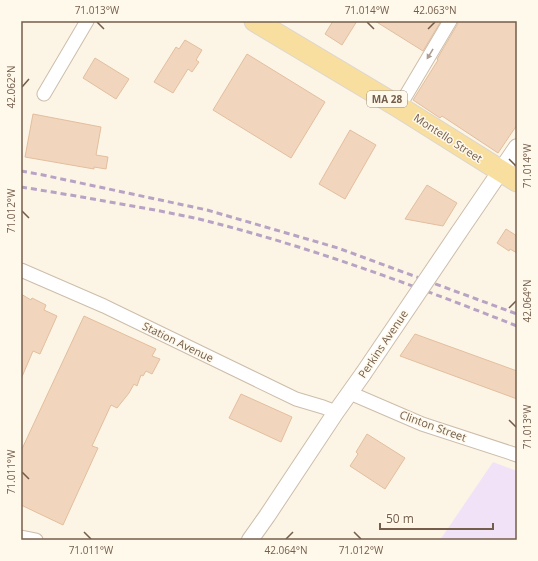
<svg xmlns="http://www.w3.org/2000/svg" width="538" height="561" font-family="'Open Sans',sans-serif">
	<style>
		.education { fill: #f2e2f8 }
		.building { fill: #f1d6bd; stroke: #e3be9e }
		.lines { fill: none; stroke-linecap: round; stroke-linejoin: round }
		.minor-casing { stroke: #cdbdab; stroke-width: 15 }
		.tertiary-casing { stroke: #cdbdab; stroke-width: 18 }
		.primary-casing { stroke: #dbd5d0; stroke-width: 23 }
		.minor { stroke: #fff; stroke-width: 13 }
		.tertiary { stroke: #fff; stroke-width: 16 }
		.primary { stroke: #f9df9f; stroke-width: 21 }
		.rail { stroke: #b8a3c5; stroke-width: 3; stroke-dasharray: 6 4; stroke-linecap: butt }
		.tertiary-bridge-casing { stroke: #cdbdab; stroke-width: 18; stroke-linecap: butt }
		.tertiary-bridge { stroke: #fff; stroke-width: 16 }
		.oneway { fill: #ac9e93 }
		.ticks { fill: none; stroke: #745d4b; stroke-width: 1.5 }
		.labels { text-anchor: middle; stroke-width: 3; stroke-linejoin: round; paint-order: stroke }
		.shield { fill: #fff9eb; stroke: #9e8c7b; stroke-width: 1 }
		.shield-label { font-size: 10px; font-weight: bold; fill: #745d4b }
		.street-label { font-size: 11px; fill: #745d4b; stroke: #fff9eb }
		.neatline { fill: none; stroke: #745d4b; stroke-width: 1.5 }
		.ticks-label { font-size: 10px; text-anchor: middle; fill: #745d4b }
	</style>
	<rect width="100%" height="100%" fill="#fcf5e5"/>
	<path class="education" d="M493,462L517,471V540H440Z"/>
	<path class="building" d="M333,21H357L342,45L325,34Z
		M375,21H441L423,51Z
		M458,21H517V125L498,153L442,116L440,118L413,100L438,60L437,59L457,25Z
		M185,40L202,50L196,60L199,62L192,72L188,69L173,93L154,82L176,47L179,49Z
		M247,54L325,102L291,158L213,110Z
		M95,58L129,79L116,99L83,78Z
		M33,114L101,127L96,155L108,157L106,169L94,167V169L25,157Z
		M350,130L376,145L345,199L319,184Z
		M427,185L457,203L443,226L405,219Z
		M506,229L517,236V253L510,249L509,251L497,243Z
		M21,294L31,300L32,298L46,305L44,310L57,316L40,354L33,351L21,379Z
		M84,316L156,349L152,356L160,359L152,374L146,371L143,376L141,375L137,386L134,384L129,393L117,408L111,405L92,446L98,448L63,525L21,505V451Z
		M415,334L517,371V399L400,356Z
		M241,394L292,417L281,442L229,418Z
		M367,434L405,458L385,489L350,466L358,454L356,452Z"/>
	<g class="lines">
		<g class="minor-casing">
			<path id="minor" d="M44,94L87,21
				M399,107L450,21
				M21,270L104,306L296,399L323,407L336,412
				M350,393L422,424L517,455
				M21,537L36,540"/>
		</g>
		<g class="tertiary-casing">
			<path id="tertiary" d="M459,232L517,147
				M250,540L267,516L336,412L363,374"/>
		</g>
		<g class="primary-casing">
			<path id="primary" d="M255,21L399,107L517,181"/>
		</g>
		<use href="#minor" class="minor"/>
		<use href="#tertiary" class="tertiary"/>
		<use href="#primary" class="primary"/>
		<path class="rail" d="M21,171L43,175L207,210L338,248L517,314
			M21,187C66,194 110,202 155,210C170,213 185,216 199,219C308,246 413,285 517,326"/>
		<g class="tertiary-bridge-casing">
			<path id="tertiary-bridge" d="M363,374L459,232"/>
		</g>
		<use href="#tertiary-bridge" class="tertiary-bridge"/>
	</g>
	<defs><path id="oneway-solid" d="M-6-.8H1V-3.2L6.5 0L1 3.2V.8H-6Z"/></defs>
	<use class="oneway" href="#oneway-solid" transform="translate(430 54) rotate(121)"/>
	<path class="ticks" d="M97,22L104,29M367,22L374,29M428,29L435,22M22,87L29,79M509,159L516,166M22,211L29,218M509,308L516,301M509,420L516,427M22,472L29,479M84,532L91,539M354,532L361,539M286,539L293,532"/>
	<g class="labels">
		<rect class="shield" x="367" y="91" width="40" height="16" rx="3"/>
		<g class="shield-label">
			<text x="387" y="103">MA 28</text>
		</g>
		<g class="street-label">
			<text transform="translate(448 138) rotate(33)" y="4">Montello Street</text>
			<text transform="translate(178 342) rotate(26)" y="4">Station Avenue</text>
			<text transform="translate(383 344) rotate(-56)" y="4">Perkins Avenue</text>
			<text transform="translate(433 426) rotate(20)" y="4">Clinton Street</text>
		</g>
	</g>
	<rect width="538" height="561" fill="none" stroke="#fff9eb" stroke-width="44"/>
	<path d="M380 523v6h113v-6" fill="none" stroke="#745d4b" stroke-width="2"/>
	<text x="386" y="523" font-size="12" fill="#745d4b" stroke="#fff9eb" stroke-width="3" paint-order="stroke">50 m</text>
	<rect x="22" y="22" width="494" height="517" class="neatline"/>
	<g class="ticks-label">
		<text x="97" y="14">71.013°W</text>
		<text x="367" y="14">71.014°W</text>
		<text x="435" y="14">42.063°N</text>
		<text transform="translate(11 87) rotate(-90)" y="4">42.062°N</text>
		<text transform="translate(527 166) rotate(-90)" y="4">71.014°W</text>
		<text transform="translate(11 211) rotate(-90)" y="4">71.012°W</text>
		<text transform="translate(527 301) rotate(-90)" y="4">42.064°N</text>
		<text transform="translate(527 427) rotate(-90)" y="4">71.013°W</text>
		<text transform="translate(11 472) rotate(-90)" y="4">71.011°W</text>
		<text x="91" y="554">71.011°W</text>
		<text x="286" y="554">42.064°N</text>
		<text x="361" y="554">71.012°W</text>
	</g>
</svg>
